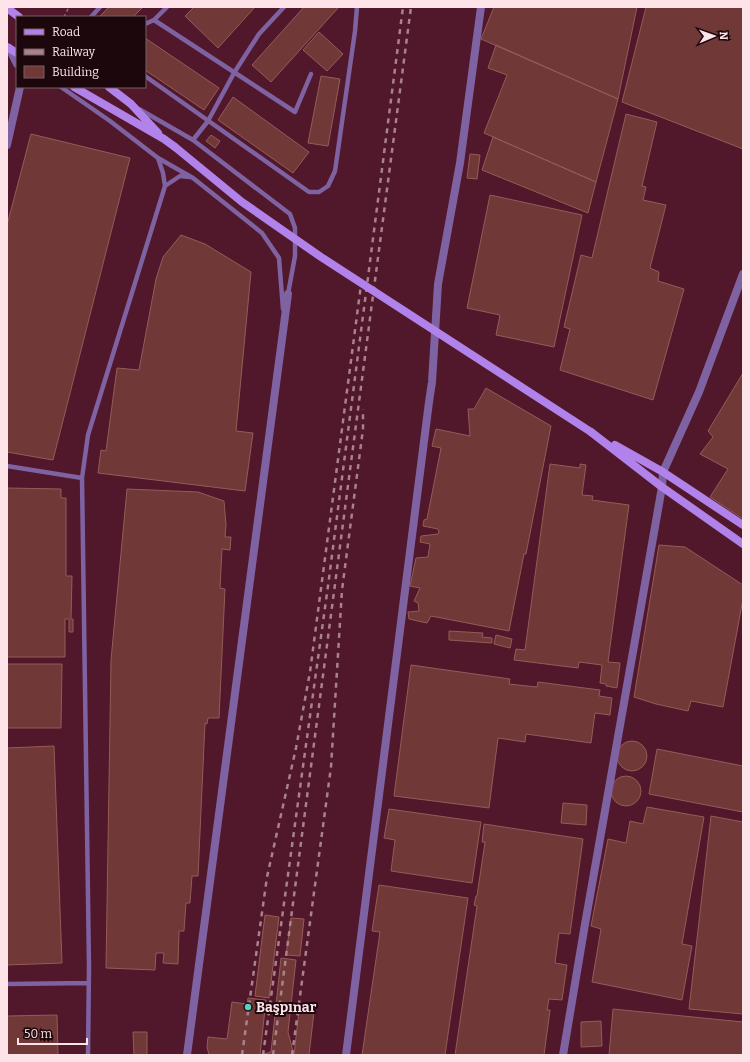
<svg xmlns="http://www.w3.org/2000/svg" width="750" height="1062" font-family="Bitter,serif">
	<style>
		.built { fill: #51172b; fill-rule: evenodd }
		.building { fill: #703937; stroke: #965b58 }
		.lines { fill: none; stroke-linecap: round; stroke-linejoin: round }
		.path { stroke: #956e79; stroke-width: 1.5; stroke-dasharray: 3 3; stroke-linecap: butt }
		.lane { stroke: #7e62a2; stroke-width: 4.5 }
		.street { stroke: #7e62a2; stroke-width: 8 }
		.secondary { stroke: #b182ea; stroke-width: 8 }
		.rail { stroke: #a8828d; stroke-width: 2.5; stroke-dasharray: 5 5; stroke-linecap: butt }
		.secondary-bridge { stroke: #b182ea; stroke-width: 8 }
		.poi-dot { fill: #59cebe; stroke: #1c070d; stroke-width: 1.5 }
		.labels { text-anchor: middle; stroke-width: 4; stroke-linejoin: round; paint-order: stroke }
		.poi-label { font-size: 14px; font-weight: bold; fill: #fee3e8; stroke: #1c070d; text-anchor: start }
	</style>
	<rect width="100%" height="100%" fill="#431122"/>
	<path class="built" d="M7,7H743V1055H7ZM17,17H145V87H17Z"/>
	<path class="building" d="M109,7H143L133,17H99Z
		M194,7H255L218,48L185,16Z
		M304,7H337L338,8L271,82L252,65Z
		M494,7H637L618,99L481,39Z
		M646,7H743V149L622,102Z
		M319,32L343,54L327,71L303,50Z
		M145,38L219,88L204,110L145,70Z
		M496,45L618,99L596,182L484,133L507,75L488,68Z
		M321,76L340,79L328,146L308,143Z
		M233,97L309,152L293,173L218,120Z
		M626,114L657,122L642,186L646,187L643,200L666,205L650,268L659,272L658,281L684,289L653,400L560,370L570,329L564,327L581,255L592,258Z
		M31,134L130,158L53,460L7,452V225Z
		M211,135L220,141L215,148L206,141Z
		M493,137L596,182L588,213L482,170Z
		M470,154L480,155L477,179L467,178Z
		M490,195L582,215L554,347L496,335L500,315L467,308Z
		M181,235L205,244L251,272L236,431L253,433L245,491L98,473L101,450L106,451L117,368L139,370L156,279L163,257Z
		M743,373V519L710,497L728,469L700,454L713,437L708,431Z
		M486,388L551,426L526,554H524L509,631L431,616L427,623L409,619L408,612L419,611L418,603L414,601L420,588L410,586L416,558L428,557L430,544L420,542L421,536L438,534L439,532L438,529L423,526L424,520L427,519L441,448L432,446L436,429L470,436L468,409H474Z
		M550,464L580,468V464L586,465L582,495L593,496L592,500L629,505L608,662L620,663L617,688L606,686V684L600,683L602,665L579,662L578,668L514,660L516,649L525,650Z
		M7,488L61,489V498H66V576H72L71,619H73V632H69V619H65V657H7Z
		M127,489L198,492L224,501L226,525L225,537H231L230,550L222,549L220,588L225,589L219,718H208L207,724L205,723L198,876H192L190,903H186L184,931H179L178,964L163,963L164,953H156L155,970L106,968L111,660Z
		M659,545L685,547L743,585V599L723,707L691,701L688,711L656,704L634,697Z
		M449,631L483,633L482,637L492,638V643L449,640Z
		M496,635L512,639L510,648L494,644Z
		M7,664H62L61,728H7Z
		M411,665L510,679L509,684L537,687L538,682L600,690L599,696L612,698L610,715L595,713L591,743L526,734L525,742L498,738L489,808L394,796Z
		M617 756a15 15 0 1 1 30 0a15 15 0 1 1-30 0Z
		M54,746L62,963L7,965V748Z
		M657,749L743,766V812L649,794Z
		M611 791a15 15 0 1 1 30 0a15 15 0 1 1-30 0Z
		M563,803L587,805L586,825L561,823Z
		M647,807L704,817L682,944L692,946L682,1000L592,982L601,929L591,926L608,839L626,843L630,821L643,824Z
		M389,809L481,822L472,883L391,871L395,840L384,838Z
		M711,816L743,822V1014L689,1009Z
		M484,824L583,839L570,934L559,933L555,963L567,965L562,1000L549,999L547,1010H550L544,1055H455L477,906L474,905L476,896H477L485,842H482Z
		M379,885L468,898L445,1055H362L380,932L372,931Z
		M265,915L279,917L269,998L255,996Z
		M291,918L304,919L300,956L286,955Z
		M281,958L296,960L288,1032L294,1055L299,1011L314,1012L309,1055H209L207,1047L208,1037L227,1039L232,1002L247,1004L248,998L266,1000L260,1055L271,1052Z
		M613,1009L743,1022V1055H609Z
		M57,1015L58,1055H7V1016Z
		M601,1021L602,1046L581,1047V1022Z
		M133,1032H147V1055H134Z"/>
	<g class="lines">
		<path class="path" d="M64,17L69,7"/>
		<path class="lane" d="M91,17L100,7
			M154,20L295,112L311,74
			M145,24L154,20L167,7
			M145,76L309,192H319L328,186L335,171L355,31L357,7
			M61,87L110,121L158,158L193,178L262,233L279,258L283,309
			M139,109L193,140L290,214L295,228V256L288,294
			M193,140L208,121L234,73L259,34L284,7
			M165,186L180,176L190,177
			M7,466L82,478
			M7,984L89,983
			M88,1055L89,967L82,478L88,435L165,186L163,173L158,158"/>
		<path class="street" d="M9,48L17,64
			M7,145L20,87
			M187,1055L288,294
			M346,1055L429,402L432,382L438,284L460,163L481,7
			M563,1055L584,930L662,487L663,472L699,392L743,274"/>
		<path class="secondary" d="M7,8L19,17
			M7,47L17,53
			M74,87L164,139L175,147
			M109,87L131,104L158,133
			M591,432L662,487L743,544
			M615,445L663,472L743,525"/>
		<path class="rail" d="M242,1055L267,877L296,748L310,672L362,277
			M263,1055L328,586L403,7
			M273,1055L411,7
			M292,1055L331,767L342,590L363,429V409"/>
		<path class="secondary-bridge" d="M175,147L242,202L321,257L591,432"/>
	</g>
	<circle class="poi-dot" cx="248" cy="1007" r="4"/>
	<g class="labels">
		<g class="poi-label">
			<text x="256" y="1012">Başpınar</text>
		</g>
	</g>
	<rect width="750" height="1062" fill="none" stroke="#fee3e8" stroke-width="16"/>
	<rect x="16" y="16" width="130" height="72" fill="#1c070d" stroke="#765f65"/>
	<rect x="24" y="29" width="20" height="6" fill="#b182ea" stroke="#765f65"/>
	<text x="52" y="36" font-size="12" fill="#fee3e8">Road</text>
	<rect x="24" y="49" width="20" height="6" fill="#a8828d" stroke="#765f65"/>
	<text x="52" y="56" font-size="12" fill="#fee3e8">Railway</text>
	<rect x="24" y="66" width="20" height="12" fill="#703937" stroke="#765f65"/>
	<text x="52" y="76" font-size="12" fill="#fee3e8">Building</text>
	<g transform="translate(714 36) rotate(88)" stroke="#1c070d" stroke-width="3" paint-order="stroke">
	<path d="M0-3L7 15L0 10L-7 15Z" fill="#fee3e8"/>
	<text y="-6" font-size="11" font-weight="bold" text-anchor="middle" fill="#fee3e8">N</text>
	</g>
	<path d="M18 1038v6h69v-6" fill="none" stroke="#fee3e8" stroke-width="2"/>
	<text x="24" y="1038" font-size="12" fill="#fee3e8" stroke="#1c070d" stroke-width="3" paint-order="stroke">50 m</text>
</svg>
